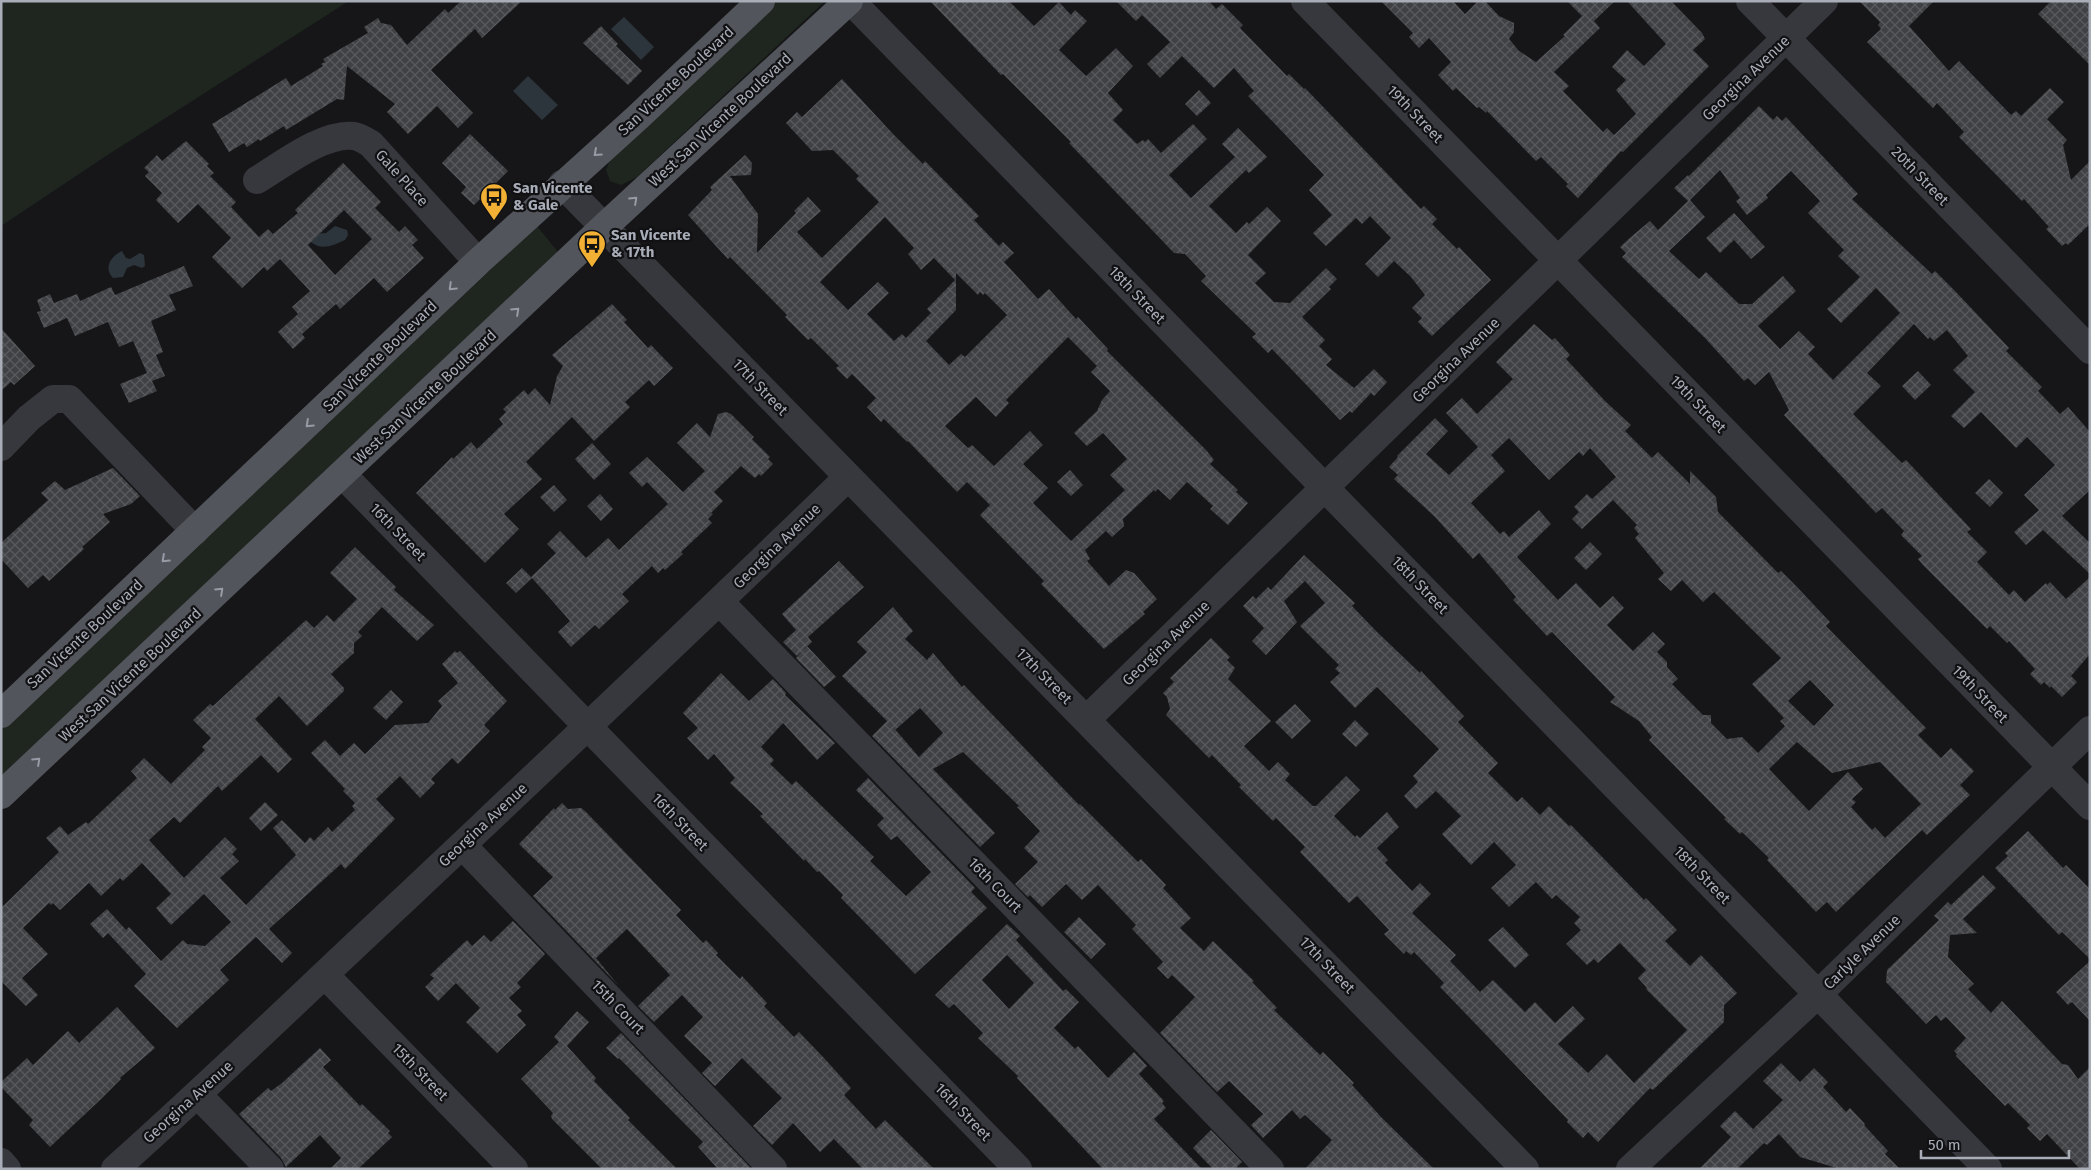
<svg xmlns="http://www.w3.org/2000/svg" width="2091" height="1170" font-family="'Fira Sans',sans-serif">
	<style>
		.grass { fill: #1e261f }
		.water { fill: #2c353c }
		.building { fill: url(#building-cross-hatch); fill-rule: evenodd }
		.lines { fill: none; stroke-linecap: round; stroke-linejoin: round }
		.minor { stroke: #37383d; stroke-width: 28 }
		.major { stroke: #53555c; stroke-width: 28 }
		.oneway { stroke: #979ba6 }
		.labels { text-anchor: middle; stroke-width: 4.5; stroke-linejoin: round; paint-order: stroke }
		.street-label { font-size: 15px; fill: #a8adb8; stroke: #111113 }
		.poi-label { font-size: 15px; font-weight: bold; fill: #a8adb8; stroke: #111113; text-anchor: start }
	</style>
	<defs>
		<pattern id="building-cross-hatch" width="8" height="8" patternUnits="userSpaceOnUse" patternTransform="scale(1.25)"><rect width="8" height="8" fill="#404145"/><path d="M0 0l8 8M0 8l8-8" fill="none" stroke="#595a5e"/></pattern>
	</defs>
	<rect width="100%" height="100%" fill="#161618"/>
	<path class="grass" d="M1,1H349L106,156L1,226Z
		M776,1H825L637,177L621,185L610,181L606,170L611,157Z
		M537,226L558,252L1,777V730Z"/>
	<path class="water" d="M624,17L654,47L641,60L611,29Z
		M528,76L558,105L542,120L513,91Z
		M335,226L347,230L348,235L345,240C332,246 321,251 310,241L311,234L326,233Z
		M122,251L126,258L130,259L140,253L144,255L145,266L142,268L134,265L127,268L123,277L113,278C103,268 111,256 122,251Z"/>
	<path class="building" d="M461,1H522L482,38L475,29L431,70L473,113L458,128L437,106L408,134L387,112L395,104L347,66L344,100L337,99L286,130L284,126L260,141L259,139L247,147L244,143L229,152L212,124L286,78L291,86L323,66L321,64L325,62L323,59L368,33L364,27L378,18L381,23L391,25L407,45L445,9L448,13Z
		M930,1H1009L1034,26L1059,2L1071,15L1075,10L1087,21L1059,50L1086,76L1116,48L1133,66L1108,93L1123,110L1113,120L1137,144L1143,140L1145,142L1148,139L1161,153L1193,124L1207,139L1169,175L1191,198L1235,157L1222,144L1238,128L1267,157L1249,173L1246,170L1209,206L1236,233L1247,222L1249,224L1267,207L1281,221L1248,255L1266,273L1255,283L1274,302L1290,303L1326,268L1337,279L1329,287L1331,289L1302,317L1325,340L1319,346L1332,359L1326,365L1354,388L1374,369L1387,382L1374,396L1371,393L1352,413L1350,411L1340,420L1272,349L1268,353L1252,337L1256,334L1201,281L1206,276L1185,254L1174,253L1069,143L1071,142L1003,74L1001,75Z
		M1116,1H1209L1216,9L1222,4L1243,25L1240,28L1287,76L1289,74L1304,89L1305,88L1421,209L1424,206L1437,219L1432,224L1457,249L1459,247L1491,280L1432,336L1418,322L1422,318L1412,308L1425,295L1411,277L1394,261L1378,277L1365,264L1391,238L1370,216L1362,224L1356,218L1326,246L1313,233L1332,215L1309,190L1324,175L1248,96L1254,91L1234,68L1214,88L1182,56L1160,78L1147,64L1170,42L1142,15L1136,21Z
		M1381,1H1453L1465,14L1478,1H1485L1499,16L1514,23V32L1509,39L1519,51L1536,62L1565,36L1563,35L1582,16L1567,1H1615L1594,21L1600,28L1554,72L1569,86L1563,91L1603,132L1607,128L1614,135L1636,114L1616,90L1626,80L1612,67L1627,50L1644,66L1666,44L1627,1H1671L1702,33L1705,39L1693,50L1709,66L1623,152L1621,151L1578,198L1566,186L1568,184L1541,157L1536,161L1487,111L1486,113L1479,107L1477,108L1456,88L1453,91L1438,75L1451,62L1429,38L1419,48L1409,37L1413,33Z
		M1859,1H1934L1909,26L1949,71L1959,61L2011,115L2016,111L2021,116L2050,88L2064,102L2047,119L2067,140L2063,145L2071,180L2090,161V224L2068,245L2066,243L2062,246L2046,229L2049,227L2024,199L2022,201L1959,137L1964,132L1937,103L1933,108L1867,42L1881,29L1878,25L1880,22Z
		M2051,1H2090V65L2038,14Z
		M601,26L618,44L616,46L642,71L628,85L583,43Z
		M842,79L893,134L923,164L925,161L979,216L974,220L999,246L1003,242L1014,253L1004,262L1038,299L1049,289L1076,319L1078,317L1108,349L1107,351L1207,451L1214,460L1210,464L1238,490L1236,492L1248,503L1228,525L1210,509L1213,506L1187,482L1170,500L1158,489L1155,492L1154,490L1123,519L1124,526L1112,537L1106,531L1085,550L1090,559L1087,561L1109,586L1126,570L1134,573L1157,599L1143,612L1145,614L1104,649L1041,584L1044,581L980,515L990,505L967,482L957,492L908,441L907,442L884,419L881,422L867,407L876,398L852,374L847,379L836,368L839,366L811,338L808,340L785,317L787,315L730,257L728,259L715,245L688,215L712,190L710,187L745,155L752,163L751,175L730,176L758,214L757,253L796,213L794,211L808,197L821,211L797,232L822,258L879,202L856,179L859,176L833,150L812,151L786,123L797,112L802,117ZM885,217L914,248L908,254L921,270L934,258L955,280L927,309L931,313L906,338L902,334L894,341L867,314L889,293L878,282L848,310L820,282ZM956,273L978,295L980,292L983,295L985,293L1007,315L965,357L961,354L949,365L926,341L956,310ZM1068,337L1097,366L1091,372L1110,391L1102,400L1097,411L1074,433L1087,446L1103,433L1127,459L1110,475L1125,490L1071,541L1033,503L1048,488L1023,464L1043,445L1030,431L994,466L972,445L968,448L945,426L976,397L996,417L1009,403L1006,400Z
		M1199,90L1211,103L1197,116L1185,104Z
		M1759,106L1773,120L1777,116L1782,121L1786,117L1858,194L1852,199L1932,274L1935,271L1955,291L2009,348L2006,351L2042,387L2038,391L2060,414L2068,407L2090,432V490L2062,516L2090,543V574L2043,530L2026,545L2014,532L2039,510L2024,495L2055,465L2027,437L2016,448L1981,412L1964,428L1951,416L1975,392L1953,370L1968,356L1947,330L1934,341L1930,337L1928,339L1914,324L1867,373L1881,386L1853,414L1902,463L1906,460L1971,529L1967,532L1987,552L1977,562L2009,595L2014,590L2025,602L2046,583L2047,585L2050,582L2066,599L2090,577V654L2071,676L2077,682L2062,697L2051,686L2050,688L2044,682L2041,685L2030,674L2035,669L2009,641L2007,643L1990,626L1987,629L1923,565L1918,559L1922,556L1901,535L1904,531L1882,508L1876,513L1784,415L1789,410L1769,372L1755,385L1748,378L1744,381L1705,338L1622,257L1626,253L1620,247L1632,236L1650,221L1658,230L1688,201L1674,188L1688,175L1689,176ZM1720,170L1740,198L1736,201L1747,215L1768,198L1766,195L1791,171L1820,201L1808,213L1844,250L1838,256L1860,277L1827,309L1841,323L1876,288L1900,313L1833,380L1808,354L1815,347L1799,331L1780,349L1758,326L1796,291L1783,276L1752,304H1739L1706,272L1699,279L1669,251L1705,217L1690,200Z
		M470,134L508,171L474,205L461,193L466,187L442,163Z
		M186,141L209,164L207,166L214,173L210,176L236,202L231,207L259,237L268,229L273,234L298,213L295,210L343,163L381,202L375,208L399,232L405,226L418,240L412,245L424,258L387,292L374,278L340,309L336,304L302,334L305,338L293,349L278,332L298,314L292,307L310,291L280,259L267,271L264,267L242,288L212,257L231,238L198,204L178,223L156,200L162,193L145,176L149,172L144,168L157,155L162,161ZM344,210L372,239L335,275L308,245Z
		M1734,213L1765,247L1751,259L1734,240L1720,253L1706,238Z
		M184,266L193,286L169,295L176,310L151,321L163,352L156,355L165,376L152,381L157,391L129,403L120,384L147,373L133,341L119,347L108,322L75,336L67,318L44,328L37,312L41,311L37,300L50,294L54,303L77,294L80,301L111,287L115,295Z
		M612,304L627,320L624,322L648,348L651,345L673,368L654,386L649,380L625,402L630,407L594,441L572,417L526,462L542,479L504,514L519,529L485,563L416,493L452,457L453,459L471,442L477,449L503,424L499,419L506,412L503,409L524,390L528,395L535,388L550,405L557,376L563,366L552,355Z
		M1534,324L1552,340L1555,338L1570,355L1566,359L1605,401L1631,425L1625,431L1652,458L1658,452L1690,484V471L1716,497L1718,512L1778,573L1781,571L1796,586L1830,622L1826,626L1926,728L1918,735L1941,758L1951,748L1974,771L1960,785L1970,795L1927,835L1922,830L1836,912L1827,902L1816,912L1767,860L1769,858L1742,832L1740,834L1724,819L1726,818L1649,740L1652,737L1639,721L1610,702L1615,697L1552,632L1547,636L1513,600L1516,597L1479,553L1473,559L1435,517L1394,479L1398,475L1389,467L1398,457L1397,456L1435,418L1448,431L1426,454L1449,475L1478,447L1446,413L1462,398L1477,414L1513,379L1496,362ZM1509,438L1549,480L1579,452L1583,456L1590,448L1616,477L1592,499L1587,494L1574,507L1579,512L1572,519L1582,529L1613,500L1637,525L1634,528L1639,534L1635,538L1664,573L1658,579L1671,591L1682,580L1703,602L1714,592L1781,658L1752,684L1784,718L1780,721L1785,726L1758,753L1742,737L1727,739L1711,723V715H1703L1672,684L1678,679L1667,667V662L1657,652L1665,644L1653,632L1633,651L1607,625L1624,608L1613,596L1600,608L1576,583L1558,600L1517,557L1551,524L1539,510L1509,537L1504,531L1500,534L1471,503L1505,471L1491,455ZM1810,680L1834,705L1814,726L1788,701ZM1797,742L1832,773L1880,762L1921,804L1885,838L1875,827L1872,830L1851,807L1856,802L1852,799L1863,789L1848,772L1809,811L1769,769Z
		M1,328L35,366L14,385L11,382L1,391Z
		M1918,371L1931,385L1915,400L1902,386Z
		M726,412L731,414L754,437L752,439L770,457L768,459L773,464L761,476L759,474L755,478L741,466L714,492L723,501L711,513L713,514L708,519L712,523L681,552L683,554L665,570L663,568L658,573L652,566L622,594L629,601L599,629L595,625L571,647L558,632L570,621L532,578L516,593L506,583L522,568L531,577L556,553L547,544L560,531L586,558L608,538L619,550L668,504L647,482L642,487L629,473L647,457L683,492L705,471L677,443L697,423L710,437L718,414Z
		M592,443L611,464L594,480L575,459Z
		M113,468L140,496L131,504L103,514L110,522L82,547L84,549L49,581L43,575L28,588L1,559V543L48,500L41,493L55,481L65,490Z
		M1070,470L1083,485L1071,496L1057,482Z
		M1989,479L2003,493L1990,507L1975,493Z
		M554,485L567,500L554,512L540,497Z
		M600,494L613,509L601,521L587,506Z
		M1590,542L1602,554L1586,570L1574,558Z
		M355,547L396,587L394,590L434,625L417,641L382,607L358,632L362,636L354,643V653L331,674L344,688V691L307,726L279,696L255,719L292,759L278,773L261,755L222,791L218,786L180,823L174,817L149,840L184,878L225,837L237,849L232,854L239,861L220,878L246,905L296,855L273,828L282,820L305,843L310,837L314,841L328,827L332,832L355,810L352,806L355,803L343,791L345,789L311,753L325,740L340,756L354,743L365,754L395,725L428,723L442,706L438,701L458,683L442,664L455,651L457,653L460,651L507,701L484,725L490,731L458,764L452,758L431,779L435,783L420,798L400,776L376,799L395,819L345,869L341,864L269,929L292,953L282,963L256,937L220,970L229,980L177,1028L134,986L146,974L108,933L103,938L90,924L107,909L126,930L129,927L161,961L183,940L187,944L205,946L231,922L204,894L171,925L156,908L171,894L142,863L123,881L120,878L101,896L89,883L60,910L53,903L51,905L49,903L23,928L48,954L22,978L38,995L26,1006L1,981V908L59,852L46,838L60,826L68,835L86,822L88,824L137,778L131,771L144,758L171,784L205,750L202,747L211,738L193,720L210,704L213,706L306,620L314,628L327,615L334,622L357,599L330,573Z
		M1304,555L1355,603L1352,606L1376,631L1420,673L1421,671L1464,716L1458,722L1498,763L1488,773L1517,802L1522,797L1540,815L1549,806L1569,826L1571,825L1644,900L1646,898L1677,930L1665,941L1690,966L1701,955L1737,993L1724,1005V1022L1653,1090L1650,1088L1598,1142L1588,1132L1583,1138L1567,1122L1568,1120L1440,987L1444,983L1414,952L1411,955L1406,951L1404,954L1384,934L1389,930L1357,896L1349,903L1300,852L1305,847L1276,818L1273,821L1239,787L1241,785L1212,755L1209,758L1166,715L1170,709L1167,697L1163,693L1174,682L1170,678L1211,638L1230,657L1227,660L1235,668L1228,679L1271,721L1244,746L1269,771L1278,762L1290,774L1285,780L1313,806H1316L1346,776L1360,790L1334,816L1355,837L1357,835L1360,838L1387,812L1399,827L1377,848L1388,860L1385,863L1412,891L1420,883L1431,894L1412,913L1456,955L1450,961L1480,992L1493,980L1525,1012L1535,1002L1555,1023L1573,1006L1585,1019L1558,1044L1588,1073L1607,1054L1634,1083L1687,1030L1646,989L1647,988L1638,978L1646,970L1620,943L1598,963L1594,959L1587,965L1566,944L1581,930L1574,923L1580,917L1556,895L1552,899L1536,882L1509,907L1491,888L1516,865L1494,842L1471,865L1442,834L1461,816L1436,791L1416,809L1404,796L1418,782L1413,776L1439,749L1377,687L1355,708L1330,682L1340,673L1335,669L1339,665L1300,626L1325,603L1305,581L1284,601L1297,622L1266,655L1252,641L1264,628L1243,606L1253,596L1256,599L1268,587L1271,590Z
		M839,561L864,587L808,637L812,642L797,656L783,642L796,630L782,614Z
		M893,607L913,631L905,639L927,660L933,653L962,687L964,685L1079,805L1080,804L1138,862L1141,859L1166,885L1163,888L1191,918L1180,928L1204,951L1213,941L1254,981L1252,982L1277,1008L1274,1010L1320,1055L1323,1052L1354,1083L1352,1085L1382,1118L1434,1169H1305L1332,1140L1305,1115L1300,1119L1292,1110L1263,1138L1251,1125L1263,1114L1229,1081L1217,1092L1160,1033L1195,997L1172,975L1168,979L1157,968L1163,962L1132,929L1136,925L1098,885L1082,900L1066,884L1042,907L1030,895L1028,897L1015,884L1038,862L1024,848L1040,831L1017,807L1019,806L963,752L933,769L995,833L980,847L872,736L887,721L842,676L867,652L857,642ZM920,708L943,733L919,757L893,727L895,730Z
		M807,646L836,677L824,687L796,658Z
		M721,673L749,701L773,679L786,693L785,695L835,743L817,760L783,723L761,747L774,760L770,764L792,785L796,781L874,857L870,861L906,896L931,872L897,836L891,840L877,825L884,818L856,790L868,778L975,888L971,892L987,908L915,974L841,898L843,895L819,871L817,872L805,859L804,861L760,816L763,814L730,783L735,778L714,754L708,760L687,738L698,728L683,713Z
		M391,690L403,702L386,720L373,708Z
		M1295,704L1311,721L1292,739L1275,722Z
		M1355,720L1369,734L1356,747L1342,734Z
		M265,802L278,815L261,831L249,818Z
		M562,803L568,809L581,808L585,811L681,910L676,915L703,943L706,940L718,953L716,955L740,979L742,976L767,1003L764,1006L794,1037L799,1032L824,1058L851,1088L844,1095L876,1129L885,1120L934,1169H863L834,1139L820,1152L793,1123L772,1145L753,1126L782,1098L742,1058L715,1086L702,1073L712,1063L684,1036L703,1017L682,995L654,1022L638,1006L670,975L627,929L596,958L618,985L533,896L553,877L519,844L554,808L555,810Z
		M2028,831L2063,868L2066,865L2090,889V959L2062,932L2059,935L1995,868L2008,856L2005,853Z
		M1983,875L1996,888L1963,919L1977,933L1950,935L1948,957L1974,984L1968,989L1991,1013L2002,1001L2062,1064L2068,1065L2078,1079L2090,1067V1169H2080L2047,1134L2040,1141L2027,1128L2030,1125L2008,1103L2005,1106L1956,1056L1957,1054L1954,1051L1966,1038L1946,1017L1941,1021L1936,1015L1926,1024L1886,982L1887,970L1939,920L1934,916L1948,902L1951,905Z
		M1079,917L1106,944L1091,959L1064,932Z
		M513,921L545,954L517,983L521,987L509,998L522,1011L517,1015L526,1025L497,1053L466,1022L480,1008L456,983L438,1001L425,987L434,978L430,975L467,940L472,946L484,935L491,942Z
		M1007,924L1020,936L1016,940L1063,991L1066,989L1079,1002L1054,1028L1075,1049L1078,1046L1108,1078L1134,1052L1147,1066L1139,1074L1164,1101L1162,1103L1166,1108L1154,1119L1202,1169H1103L1017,1078L1018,1076L978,1038L983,1033L954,1004L949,1008L935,995ZM1007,955L1034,983L1009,1009L982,980Z
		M1503,927L1529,955L1515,968L1488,940Z
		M2090,961V1021L2072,1002L2068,1005L2056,992Z
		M117,1007L155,1048L120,1078L121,1079L99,1101L50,1147L29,1125L33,1120L1,1087V1082L27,1058L33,1065L68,1031L79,1043Z
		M577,1011L589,1022L567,1046L596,1078L594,1081L630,1118L628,1120L677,1169H602L552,1119L551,1116L553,1113L521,1079L559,1042L554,1037Z
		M621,1033L750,1167L748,1169H718L698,1147L703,1142L619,1058L618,1059L606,1048Z
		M320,1048L331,1060L323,1067L360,1106L362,1104L390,1131L388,1133L392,1137L358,1169H330L341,1158L320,1135L286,1167L281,1158L239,1114L268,1088L271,1091L282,1083Z
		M1781,1063L1800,1082L1814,1068L1828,1082L1823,1087L1846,1112L1850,1108L1865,1124L1864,1125L1888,1151L1885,1154L1900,1169H1840L1800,1157L1779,1134L1767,1145L1764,1143L1737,1169H1699L1731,1137L1720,1126L1735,1111L1753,1129L1783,1100L1763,1081Z
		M1211,1130L1242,1162L1235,1169H1213L1193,1148Z"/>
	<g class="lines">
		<path class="minor" d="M851,1L1988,1169
			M1305,1L2090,806
			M1750,1L2090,350
			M257,180C282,165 324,132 354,136C360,137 366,141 371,144L478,262
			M562,184L1525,1169
			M1,447L29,418L53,399H69L195,531
			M343,475L1018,1169
			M720,602L1270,1169
			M1087,719L1824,1
			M462,845L773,1169
			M325,975L514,1169
			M198,1095L270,1169
			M1,1162L7,1169
			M115,1169C215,1080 310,987 408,896C555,757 703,618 848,477
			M1630,1169L1818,994L2090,730"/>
		<path class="major" d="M1,714L478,262L638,117L761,1
			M1,795L604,227L849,1"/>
	</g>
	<defs><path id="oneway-chevron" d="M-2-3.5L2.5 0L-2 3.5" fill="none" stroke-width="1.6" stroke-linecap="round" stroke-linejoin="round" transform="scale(1.25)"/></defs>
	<g class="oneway">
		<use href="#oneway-chevron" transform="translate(597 153) rotate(138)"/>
		<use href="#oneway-chevron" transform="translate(634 200) rotate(-43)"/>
		<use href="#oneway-chevron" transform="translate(452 287) rotate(136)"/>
		<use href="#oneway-chevron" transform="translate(516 311) rotate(-43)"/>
		<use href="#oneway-chevron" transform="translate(309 424) rotate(137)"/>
		<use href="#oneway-chevron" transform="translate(165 559) rotate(137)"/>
		<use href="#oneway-chevron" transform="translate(220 591) rotate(-43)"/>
		<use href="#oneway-chevron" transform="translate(37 761) rotate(-43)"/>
	</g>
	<defs>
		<g id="bus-pin" transform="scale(1.4375)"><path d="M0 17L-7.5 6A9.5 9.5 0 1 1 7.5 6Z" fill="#f2b134" stroke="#111113"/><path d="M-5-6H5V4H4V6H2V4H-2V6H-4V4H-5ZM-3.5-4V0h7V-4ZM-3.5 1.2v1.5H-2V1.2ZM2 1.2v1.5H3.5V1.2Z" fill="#111"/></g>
	</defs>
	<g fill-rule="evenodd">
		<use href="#bus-pin" x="494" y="197"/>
		<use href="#bus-pin" x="592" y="244"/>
	</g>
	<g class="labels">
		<g class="street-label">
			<text transform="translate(1746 78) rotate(-44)" y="5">Georgina Avenue</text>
			<text transform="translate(676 81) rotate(-43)" y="5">San Vicente Boulevard</text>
			<text transform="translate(1415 114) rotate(46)" y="5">19th Street</text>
			<text transform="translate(720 120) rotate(-43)" y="5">West San Vicente Boulevard</text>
			<text transform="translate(1920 176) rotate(46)" y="5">20th Street</text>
			<text transform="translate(402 178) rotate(48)" y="5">Gale Place</text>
			<text transform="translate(1137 295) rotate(46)" y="5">18th Street</text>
			<text transform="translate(380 356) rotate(-44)" y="5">San Vicente Boulevard</text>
			<text transform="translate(1456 360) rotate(-44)" y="5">Georgina Avenue</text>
			<text transform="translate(760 387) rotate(46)" y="5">17th Street</text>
			<text transform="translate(425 397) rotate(-43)" y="5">West San Vicente Boulevard</text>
			<text transform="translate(1698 404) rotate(46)" y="5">19th Street</text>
			<text transform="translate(398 532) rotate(46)" y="5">16th Street</text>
			<text transform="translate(777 546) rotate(-44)" y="5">Georgina Avenue</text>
			<text transform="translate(1420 585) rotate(46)" y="5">18th Street</text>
			<text transform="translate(85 634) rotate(-43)" y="5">San Vicente Boulevard</text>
			<text transform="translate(1166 643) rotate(-44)" y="5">Georgina Avenue</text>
			<text transform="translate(130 675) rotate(-43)" y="5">West San Vicente Boulevard</text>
			<text transform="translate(1044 676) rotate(45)" y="5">17th Street</text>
			<text transform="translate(1980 694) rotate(46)" y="5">19th Street</text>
			<text transform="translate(680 822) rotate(46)" y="5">16th Street</text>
			<text transform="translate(483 825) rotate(-43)" y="5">Georgina Avenue</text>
			<text transform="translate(1702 875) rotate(46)" y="5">18th Street</text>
			<text transform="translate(995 885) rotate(46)" y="5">16th Court</text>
			<text transform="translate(1862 952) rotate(-44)" y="5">Carlyle Avenue</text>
			<text transform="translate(1327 965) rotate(46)" y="5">17th Street</text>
			<text transform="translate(618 1007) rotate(46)" y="5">15th Court</text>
			<text transform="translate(420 1072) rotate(46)" y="5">15th Street</text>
			<text transform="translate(188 1102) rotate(-42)" y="5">Georgina Avenue</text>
			<text transform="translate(963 1112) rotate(46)" y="5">16th Street</text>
		</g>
		<g class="poi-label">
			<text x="513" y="193">San Vicente<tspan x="513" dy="17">&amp; Gale</tspan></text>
			<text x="611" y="240">San Vicente<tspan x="611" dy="17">&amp; 17th</tspan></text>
		</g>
	</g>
	<rect width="2091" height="1170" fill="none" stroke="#a8adb8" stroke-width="5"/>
	<path d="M1921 1150v8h148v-8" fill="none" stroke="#a8adb8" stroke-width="2.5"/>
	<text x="1928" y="1150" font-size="15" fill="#a8adb8" stroke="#111113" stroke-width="4" paint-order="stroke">50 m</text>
</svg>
